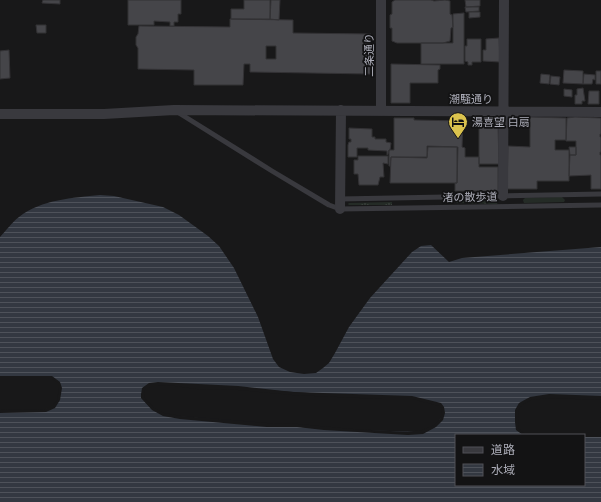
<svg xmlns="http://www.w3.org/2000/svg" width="601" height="502" font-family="Roboto,'Noto Sans JP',sans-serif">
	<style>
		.grass { fill: url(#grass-tufts) }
		.water { fill: url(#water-rules); fill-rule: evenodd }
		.pier { fill: #181819; fill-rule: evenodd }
		.building { fill: #454549; stroke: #333235; fill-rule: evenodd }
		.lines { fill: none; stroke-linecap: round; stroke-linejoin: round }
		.lane { stroke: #39393e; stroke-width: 5 }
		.street { stroke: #39393e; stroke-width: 10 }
		.labels { text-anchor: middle; stroke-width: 3.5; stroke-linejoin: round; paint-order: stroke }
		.street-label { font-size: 11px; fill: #acadb8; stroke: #131314 }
		.poi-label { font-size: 11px; fill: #acadb8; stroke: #131314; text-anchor: start }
	</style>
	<defs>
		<pattern id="grass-tufts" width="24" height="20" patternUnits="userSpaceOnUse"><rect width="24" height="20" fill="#242b26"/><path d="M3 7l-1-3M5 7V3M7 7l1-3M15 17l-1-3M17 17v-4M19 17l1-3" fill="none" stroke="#414743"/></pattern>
		<pattern id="water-rules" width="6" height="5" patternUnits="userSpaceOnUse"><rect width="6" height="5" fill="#333841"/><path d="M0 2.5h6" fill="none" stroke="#4e525a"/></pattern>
	</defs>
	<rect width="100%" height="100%" fill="#181819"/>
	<path class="grass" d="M562,197L565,200L564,202L524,203L523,200L525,198Z
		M497,200L498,202L497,204L456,203L457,201Z
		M392,202V205H349L348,204L349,203Z"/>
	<path class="water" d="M100,195L114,196L163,207L179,215L208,236L219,246L234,268L258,317L273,359L279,367L290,372L304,374L316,373L323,368L329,363L335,353L349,327L370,298L412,252L421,246L431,245L449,262L462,258L601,247V398C584,397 521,389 516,411C515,416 517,424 517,430L524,435H456V485H584V437H601V502H0V412H33L54,407L59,400V382L52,377H0V237C6,231 12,222 19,217C42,199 73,198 100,195ZM158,383L354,396L412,397L440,404L444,413L435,427L422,432L324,429L164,415L147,404L141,395L143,389Z"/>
	<path class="pier" d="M0,376H52L60,382L62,388L60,400L55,408L46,412L0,413V410L45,409L53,405L57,400L59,389L58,383L52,379H0Z
		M158,382L238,386L293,392L412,396L441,403L444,407L445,413L443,420L436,427L423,434L408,435L324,430L297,427H267L180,419L163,416L152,410L141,398V395L142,388L149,383ZM158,385L175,386L196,389L238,390L292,395L382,399H412L439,406L441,408L442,413L440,419L434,425L422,430L408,432L353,429L298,424L267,423L181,416L164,413L154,408L144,397L145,390L150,387Z
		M549,394L601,396V400L549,398L531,400L522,405L518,411L519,429L526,435H523L516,430L515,422V410L519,403L530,397Z"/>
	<path class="building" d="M43,0H60V4L42,3Z
		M128,0H181V14H178V22H174V26H170V22L154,21V25H128Z
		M244,0H270V19H231V9H244Z
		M271,0H280L279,20L270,19Z
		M395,0H431L434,1L445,0L450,1V14L452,15L453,27L451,28L450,41L443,43H397L392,41V28H390V15L392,14V2Z
		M465,0H480V6L466,7Z
		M465,7H479V11L466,12Z
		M469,12H480V17L469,18Z
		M464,13V64H421V43H453V14Z
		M230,19L293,20V33L371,34L370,74L250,72V64H244L243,85H194V70L138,69V48L136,45V37L138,34L139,26L230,27ZM266,46H276V59H266Z
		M36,25H46V33H37Z
		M499,38L500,62L483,61V50H486V39Z
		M467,39H481V62H472V65H468V62L465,61V46H467Z
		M9,50L10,78L0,79V51Z
		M391,64L440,65V69L438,70V83H410V103H391Z
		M564,70L583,71V84L563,83Z
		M596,71H601V84H596Z
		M541,74L550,75L549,84L540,83Z
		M584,74L595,75V80L593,79L592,84H583Z
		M551,76L560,77L559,85L550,84Z
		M583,88L585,101H582V104H575V95H577V89Z
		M564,89L572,90V97L564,96Z
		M589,91H599V104H588Z
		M530,117L566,118V140H555V150H569V181H537V189H507L508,146L530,147Z
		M575,117L601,118V134H600V137H601V152H600V155H601V189H591V175L569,176L570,155H576V141H566L567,118Z
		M394,118H414V120L463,121L462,147L465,148V157H479V167H498V191H455V183H457L458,147L427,146V157H391L390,166H389V150H394Z
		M483,119L495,120V126H483Z
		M479,126H498L499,164H479Z
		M349,128L372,129V137H375V139H386V142L391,143L390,150H389L388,154L387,155V151L368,150V148H357V157H348V145L349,142H351V139H349Z
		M428,147H457V183H390L391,157L427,158Z
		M569,147H576V155H570Z
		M358,156H388V164L383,163L384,177H380L378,185H359L358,174H354V160H358Z"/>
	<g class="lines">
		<path class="lane" d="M179,113L272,171L329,205L340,209L601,205
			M340,199L601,194"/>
		<path class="street" d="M381,0V111
			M0,114H104L174,110L601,112
			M503,196L504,0
			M340,209L341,110"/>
	</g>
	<defs>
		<g id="hotel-pin" transform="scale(1)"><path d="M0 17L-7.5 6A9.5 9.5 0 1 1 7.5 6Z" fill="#dbc34e" stroke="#131314"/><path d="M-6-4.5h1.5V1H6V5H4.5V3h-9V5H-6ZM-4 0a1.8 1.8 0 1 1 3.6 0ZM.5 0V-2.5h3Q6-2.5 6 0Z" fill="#111"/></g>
	</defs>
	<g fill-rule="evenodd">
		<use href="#hotel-pin" x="458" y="122"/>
	</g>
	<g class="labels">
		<g class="street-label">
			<text transform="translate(369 55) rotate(-90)" y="4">二条通り</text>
			<text x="471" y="103">潮騒通り</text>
			<text transform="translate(470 197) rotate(-1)" y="4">渚の散歩道</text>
		</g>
		<g class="poi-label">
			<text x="472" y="126">湯喜望 白扇</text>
		</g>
	</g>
	<rect x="455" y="434" width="130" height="52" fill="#131314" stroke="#505156"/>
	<rect x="463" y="447" width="20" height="6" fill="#39393e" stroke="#505156"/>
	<text x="491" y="454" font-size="12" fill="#acadb8">道路</text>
	<rect x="463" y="464" width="20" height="12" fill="url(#water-rules)" stroke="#505156"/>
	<text x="491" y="474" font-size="12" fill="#acadb8">水域</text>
</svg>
